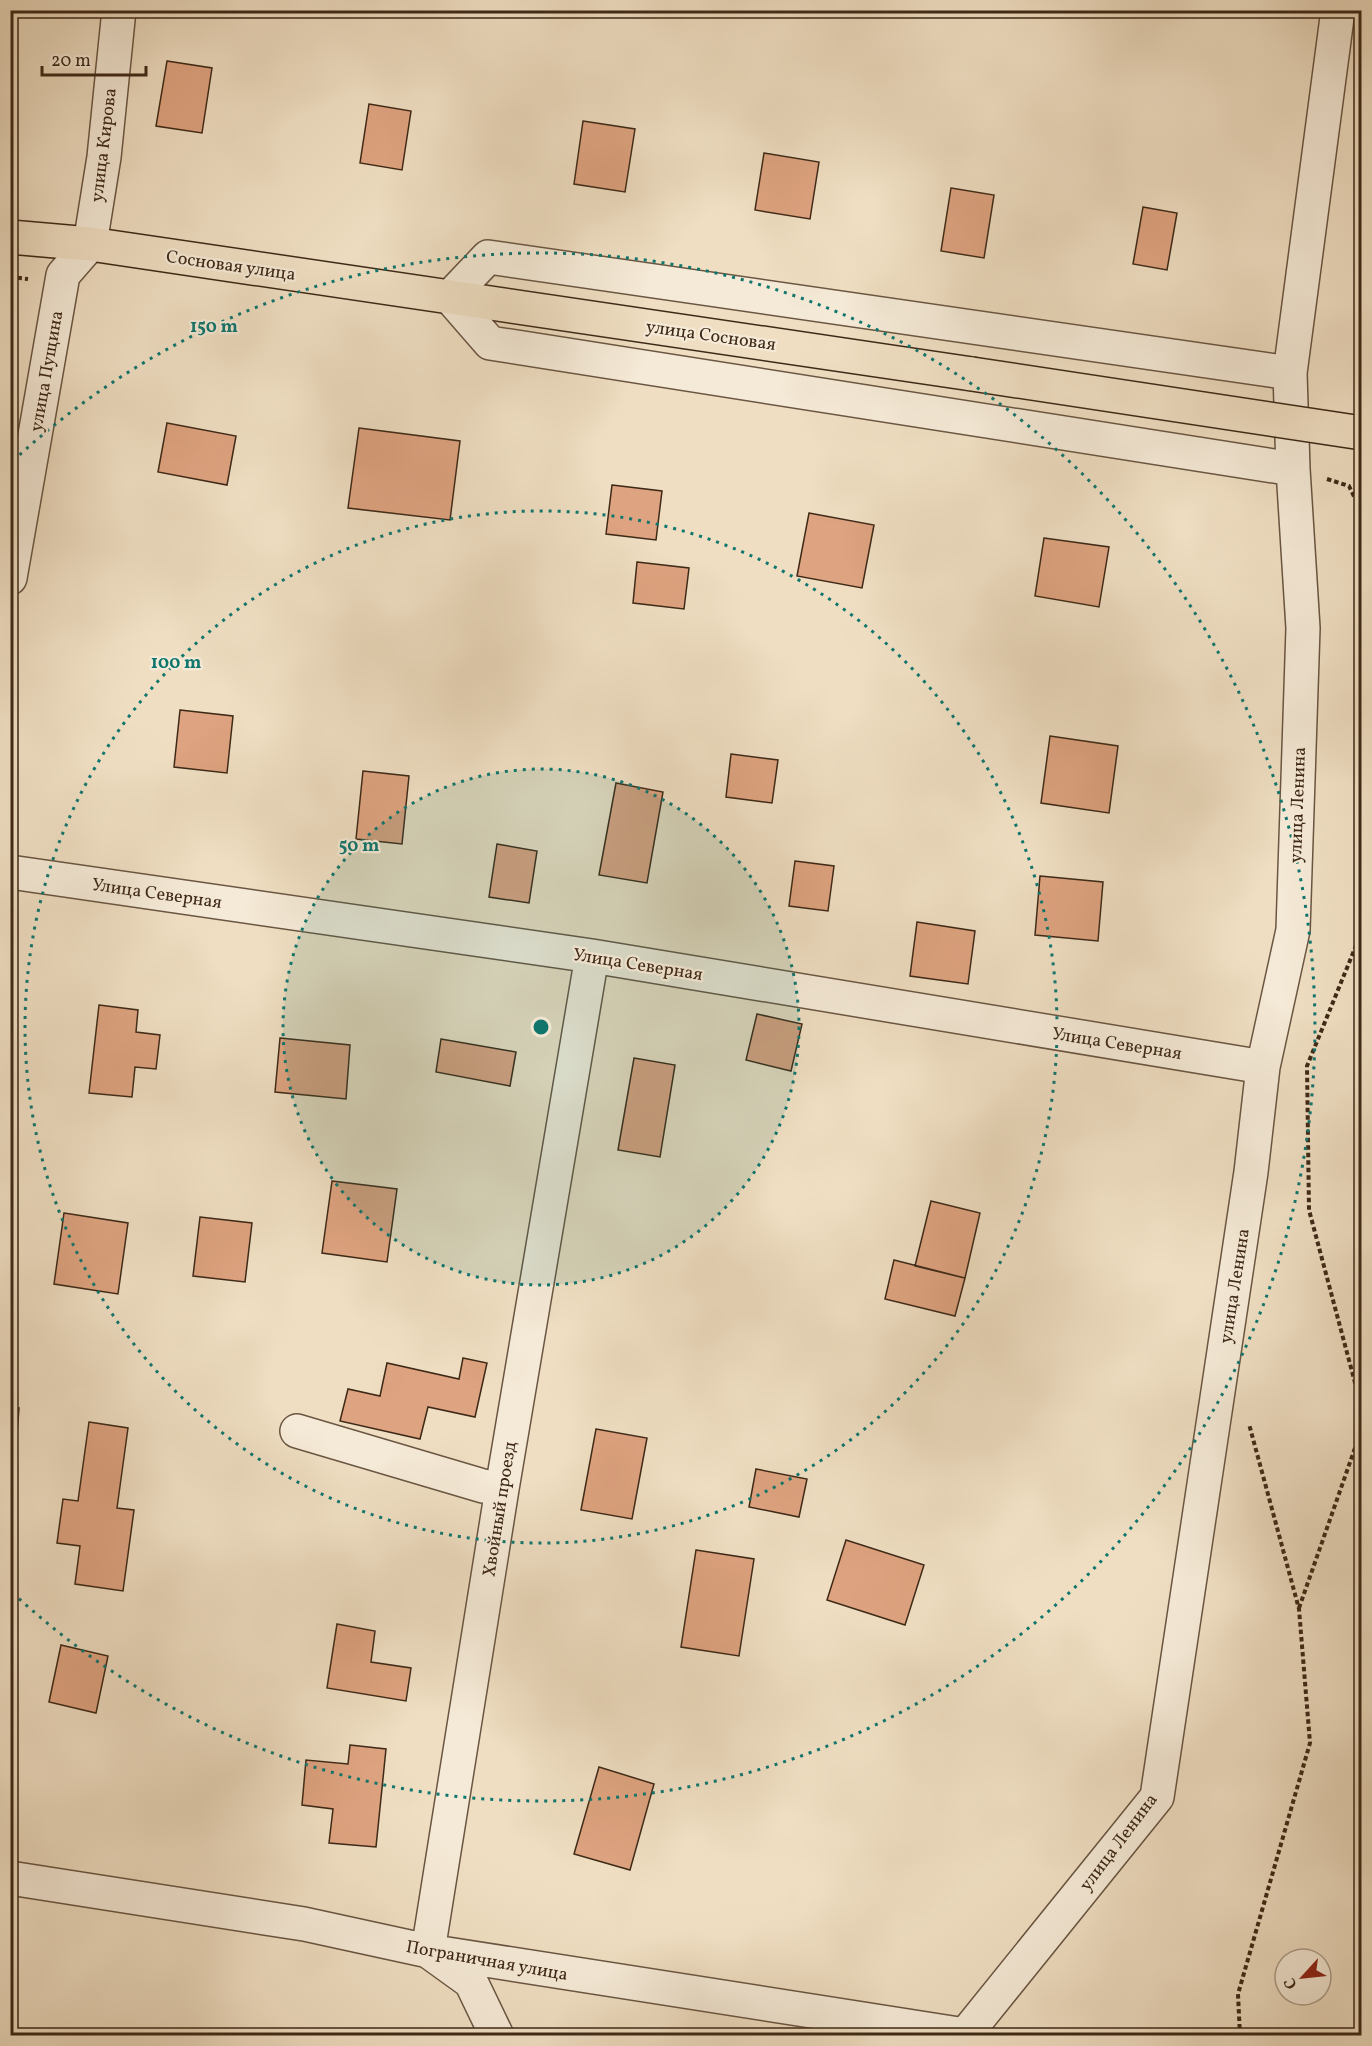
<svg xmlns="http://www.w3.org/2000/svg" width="1372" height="2046" font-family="Vollkorn,serif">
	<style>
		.building { fill: #dea380; stroke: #3e2917; stroke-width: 1.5 }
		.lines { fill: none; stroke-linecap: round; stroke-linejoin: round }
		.minor-casing { stroke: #6a5642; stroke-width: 36 }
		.major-casing { stroke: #3e2917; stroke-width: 36 }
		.path { stroke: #3e2917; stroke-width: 4; stroke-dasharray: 4.5 3; stroke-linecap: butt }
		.minor { stroke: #f5ead7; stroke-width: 33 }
		.major { stroke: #efdec2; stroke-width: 33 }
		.rail-casing { stroke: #3e2917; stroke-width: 7 }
		.rail { stroke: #f5ead7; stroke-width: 4.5; stroke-dasharray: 14; stroke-linecap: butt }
		.major-bridge-casing { stroke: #3e2917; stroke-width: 36; stroke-linecap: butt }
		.major-bridge { stroke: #efdec2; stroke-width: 33 }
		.ring { fill: none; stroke: #0f766e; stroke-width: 3; stroke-dasharray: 3 6 }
		.labels { text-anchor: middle; stroke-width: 4.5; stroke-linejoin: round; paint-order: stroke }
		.street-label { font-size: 18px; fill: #3e2917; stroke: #f5ead7 }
		.centre { fill: #0f766e; stroke: #f5ead7; stroke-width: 3 }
		.ring-label { font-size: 18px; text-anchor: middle; font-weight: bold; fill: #0f766e; stroke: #f5ead7; stroke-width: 4.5; stroke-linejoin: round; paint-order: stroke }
	</style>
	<rect width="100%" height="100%" fill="#efdec2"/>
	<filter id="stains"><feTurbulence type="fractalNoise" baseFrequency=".00333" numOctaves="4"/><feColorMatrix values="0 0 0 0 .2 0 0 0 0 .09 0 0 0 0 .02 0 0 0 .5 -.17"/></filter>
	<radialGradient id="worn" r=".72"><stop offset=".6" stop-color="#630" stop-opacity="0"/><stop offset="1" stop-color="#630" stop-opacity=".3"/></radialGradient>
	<path class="building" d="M167,61L212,68L202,133L156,126Z
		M369,104L411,111L402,170L360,163Z
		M583,121L635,129L625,192L574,184Z
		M764,153L819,162L810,219L755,210Z
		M951,188L994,195L984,258L941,251Z
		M1143,207L1177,213L1167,270L1133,264Z
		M167,423L236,436L227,485L158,472Z
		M359,428L460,441L450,520L348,508Z
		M612,485L662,491L656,540L606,534Z
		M809,513L874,525L862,588L797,576Z
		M1044,538L1109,547L1099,607L1035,596Z
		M637,562L689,568L684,609L633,603Z
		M180,710L233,716L227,773L174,767Z
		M1050,736L1118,746L1109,813L1041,803Z
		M731,754L778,760L772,803L726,797Z
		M363,771L409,776L402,844L356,839Z
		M616,783L663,792L647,883L599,875Z
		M497,844L537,851L529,903L489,897Z
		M795,861L834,866L828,911L789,906Z
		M1040,876L1103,882L1098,941L1035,935Z
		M917,922L975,931L968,984L910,976Z
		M99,1005L138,1010L136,1032L160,1035L156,1069L135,1067L132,1097L89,1093Z
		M757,1014L802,1024L791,1071L746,1060Z
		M280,1038L350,1045L346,1099L275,1092Z
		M441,1039L516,1052L510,1086L436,1072Z
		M634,1058L675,1065L660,1157L618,1150Z
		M332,1181L397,1189L387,1262L322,1253Z
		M931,1201L980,1213L965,1278L915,1266Z
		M64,1213L128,1223L118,1294L54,1284Z
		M200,1217L252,1223L245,1282L193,1276Z
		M894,1260L965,1278L955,1316L885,1299Z
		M463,1358L487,1363L475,1417L428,1407L420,1439L340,1421L348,1389L380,1396L387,1363L459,1379Z
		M10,1407L19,1408L14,1472H10Z
		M89,1422L128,1428L117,1508L134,1510L123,1591L75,1584L80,1546L57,1543L63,1499L78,1501Z
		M596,1429L647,1438L632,1519L581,1510Z
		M756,1469L807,1479L799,1517L749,1507Z
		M846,1540L924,1565L905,1625L827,1600Z
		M696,1550L754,1559L739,1656L681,1647Z
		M337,1624L375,1631L371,1662L411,1668L406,1701L327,1688Z
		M61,1645L108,1656L96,1713L49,1702Z
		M350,1745L386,1749L376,1847L329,1843L333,1809L302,1805L306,1760L348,1764Z
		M599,1767L654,1784L630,1870L574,1854Z"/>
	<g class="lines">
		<g class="minor-casing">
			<path id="minor" d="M1290,373L488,257L450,297L490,343L1293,469
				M10,578L63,275L90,244L104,157L119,10
				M10,872L592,956L1263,1067
				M297,1431L483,1486L502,1489
				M10,1878L304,1924L428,1951L965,2035
				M965,2035L1157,1797L1251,1172L1263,1067L1293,930L1303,628L1293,469L1290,373L1338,10
				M497,2036L471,1982L428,1951L502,1489L592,956"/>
		</g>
		<g class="major-casing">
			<path id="major" d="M10,237L90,244L972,374"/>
		</g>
		<path class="path" d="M10,277L28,279
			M1327,479L1349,486L1362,513
			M1362,931L1307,1066L1309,1210L1362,1409
			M1299,1608L1362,1428
			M1240,2036L1238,1994L1310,1743L1299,1609L1249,1424"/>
		<use href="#minor" class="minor"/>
		<use href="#major" class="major"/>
		<g class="rail-casing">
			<path id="rail" d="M1360,2036L1362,2029"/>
		</g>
		<use href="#rail" class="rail"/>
		<g class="major-bridge-casing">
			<path id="major-bridge" d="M972,374L1362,433"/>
		</g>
		<use href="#major-bridge" class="major-bridge"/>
	</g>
	<circle cx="541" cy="1027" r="258" fill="#0f766e" fill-opacity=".12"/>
	<g class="ring">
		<circle cx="541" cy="1027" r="258"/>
		<circle cx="541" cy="1027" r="516"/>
		<path d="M13 461A774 774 0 1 1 13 1593"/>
	</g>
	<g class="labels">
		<g class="street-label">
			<text transform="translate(103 145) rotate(-83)" y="6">улица Кирова</text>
			<text transform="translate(231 265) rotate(8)" y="6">Сосновая улица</text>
			<text transform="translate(711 335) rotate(8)" y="6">улица Сосновая</text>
			<text transform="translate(46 371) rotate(-80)" y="6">улица Пущина</text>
			<text transform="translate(1297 805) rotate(-88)" y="6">улица Ленина</text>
			<text transform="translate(157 893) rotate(8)" y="6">Улица Северная</text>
			<text transform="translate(638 964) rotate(9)" y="6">Улица Северная</text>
			<text transform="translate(1117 1043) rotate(9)" y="6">Улица Северная</text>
			<text transform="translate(1234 1286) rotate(-81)" y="6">улица Ленина</text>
			<text transform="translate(499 1509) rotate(-81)" y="6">Хвойный проезд</text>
			<text transform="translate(1118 1842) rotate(-53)" y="6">улица Ленина</text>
			<text transform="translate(487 1960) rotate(10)" y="6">Пограничная улица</text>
		</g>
	</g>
	<circle cx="541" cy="1027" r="9" class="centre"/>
	<g class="ring-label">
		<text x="214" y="332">150 m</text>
		<text x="176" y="668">100 m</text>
		<text x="359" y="851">50 m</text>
	</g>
	<rect width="1372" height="2046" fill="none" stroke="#efdec2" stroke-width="36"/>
	<rect x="12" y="12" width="1348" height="2022" fill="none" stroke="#3e2917" stroke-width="3"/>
	<rect x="18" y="18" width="1336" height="2010" fill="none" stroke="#3e2917" stroke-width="1.5"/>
	<g transform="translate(1303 1977) rotate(243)"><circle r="28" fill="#f5ead7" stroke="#ac9d8a" stroke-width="1.5"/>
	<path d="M0-4.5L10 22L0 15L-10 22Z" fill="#8f2418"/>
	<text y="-9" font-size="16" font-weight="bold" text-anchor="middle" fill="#3e2917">С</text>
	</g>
	<path d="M42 66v9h104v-9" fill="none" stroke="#3e2917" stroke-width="3"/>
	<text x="51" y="66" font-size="18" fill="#3e2917" stroke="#f5ead7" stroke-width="4.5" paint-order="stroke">20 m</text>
	<rect width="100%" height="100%" filter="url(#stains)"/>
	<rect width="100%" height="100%" fill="url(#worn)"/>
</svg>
